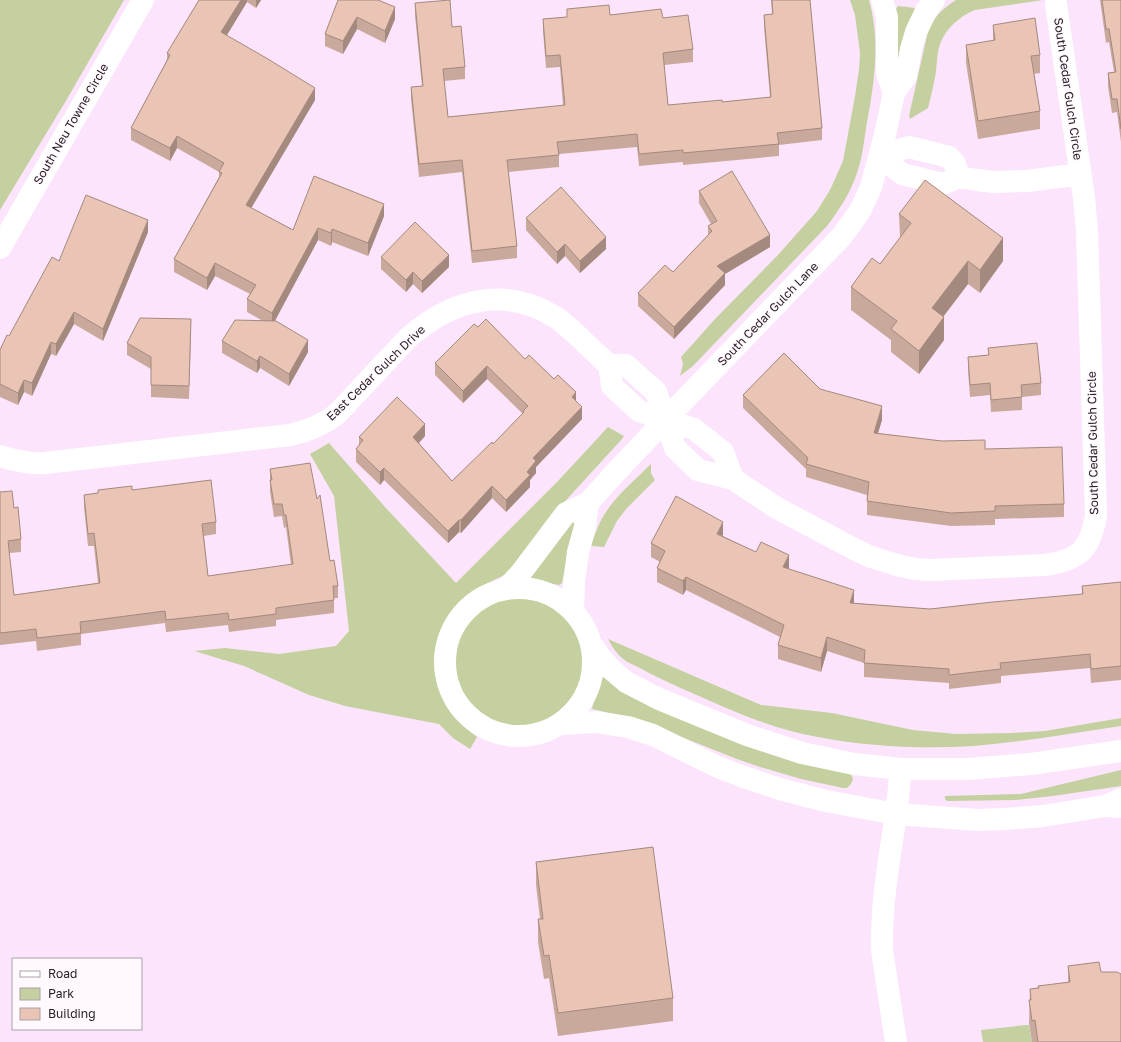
<svg xmlns="http://www.w3.org/2000/svg" width="1121" height="1042" font-family="'Golos Text',sans-serif">
	<style>
		.green { fill: #c4d09f }
		.lines { fill: none; stroke-linecap: round; stroke-linejoin: round }
		.minor { stroke: #fff; stroke-width: 22 }
		.secondary { stroke: #fff; stroke-width: 22 }
		.wall { fill: #c9a99c }
		.shaded-wall { fill: #a4897f }
		.building { fill: #eac4b5; stroke: #a4897f }
		.labels { text-anchor: middle; stroke-width: 3; stroke-linejoin: round; paint-order: stroke }
		.street-label { font-size: 12px; fill: #2a202a; stroke: #fff9fe }
	</style>
	<rect width="100%" height="100%" fill="#fce5fc"/>
	<path class="green" d="M0,0H124L67,99L0,210Z
		M850,0H869C881,42 874,86 866,128C864,143 862,158 857,173C851,192 839,210 827,226L693,366L680,376L683,364L681,357L716,318L777,256L817,211L830,190L843,161L855,96L859,70L860,53L855,15Z
		M956,0H1043L975,10C960,16 946,28 940,44C937,53 937,63 936,72C934,84 931,96 928,108L910,119L909,116L928,31C936,15 941,10 956,0Z
		M898,6L915,8L898,74L896,9Z
		M608,427L624,436L622,439C596,468 568,497 543,527C535,537 527,548 519,558C516,562 513,567 510,571C506,575 499,577 494,580C483,586 471,592 461,601C432,628 427,676 449,710C456,721 467,729 477,737L470,749L453,738L439,724L345,706L309,695L244,666L194,651L225,648L279,654L336,646L349,631L334,496L310,454L329,443L385,507L456,583L558,481Z
		M651,464V473L655,480L627,508L617,521L604,547L591,546C595,533 600,520 608,509C619,493 637,478 651,464Z
		M570,522L574,523V527L562,583L559,585L528,579Z
		M453 662a65 65 0 1 1 130 0a65 65 0 1 1-130 0Z
		M608,639L761,705L832,713L913,730L956,734L1011,733L1045,731L1121,718V726C1072,733 1024,742 974,746C923,749 869,747 818,737C775,730 732,711 692,693C674,685 656,677 638,667C631,664 623,660 618,654C614,650 611,644 608,639Z
		M602,673L851,774L853,779L851,784L847,788H843L801,779L760,767L737,759L636,719L592,709L600,675Z
		M1121,770V786L1053,796L1016,800L947,801L945,799V796L1021,794Z
		M1026,1025H1029L1032,1042H983L981,1030Z"/>
	<g class="lines">
		<path class="minor" d="M882,0L887,17V73L894,93
			M880,156L902,174L943,184L959,177L977,180L994,182L1027,181L1080,174
			M880,156L909,147L949,157L955,164L959,177
			M0,248L143,0
			M609,365H626L656,392L675,448L698,470L733,479L777,508L854,549L871,557L901,566L915,569L931,570L1045,565C1079,560 1090,550 1096,516L1087,231L1084,198L1056,4
			M0,456C15,461 29,464 45,463L290,435C308,431 323,425 337,414L408,338C452,299 505,285 557,318C564,323 571,330 578,336C588,346 599,356 609,365L612,386L639,411L694,429L723,452L733,479
			M445 662a74 74 0 1 1 148 0a74 74 0 1 1-148 0Z
			M507,588L520,574L566,513L588,503L615,473L666,419L842,236L860,211L871,187L884,139L894,93L906,76L911,49L916,32L926,11L934,0
			M573,611L574,582L578,552L585,527L588,503
			M592,645L601,658L612,670L626,682L659,699L747,735L802,753L854,764L901,769H968L1031,764L1121,751
			M560,724L596,722L628,727L653,735L718,767L744,777L780,789L826,801L896,814L977,820L1005,819L1043,816L1105,806L1121,799
			M896,1042L882,950C881,905 889,860 896,815C898,800 899,785 901,769"/>
		<path class="secondary" d="M1105,806L1121,807"/>
	</g>
	<path class="wall" d="M199,0H261L256,8L247,2L226,36L315,100L251,208L293,230L384,216L368,256L332,242L331,246L318,240L275,321L308,352L289,386L260,368L257,373L222,353V341L263,321L247,312V299L250,294L215,276L207,290L174,272V259L219,177V172L177,148L170,161L131,140V128L167,60V53Z
		M338,0L395,19L385,43L357,29L343,54L325,46V34Z
		M771,0H810L822,128V140L779,145V156L683,165V162L639,166L637,147L559,154V167L508,172L517,246V258L472,263L462,172L419,177L411,99V87L422,86L415,16V3L452,27L465,67V79L444,81L448,117L563,106L560,67L546,68L543,31V19L567,17V9L610,15L663,18L693,49V62L664,65L668,105L722,102L770,97L764,27V15L772,14Z
		M1100,0H1121V142L1117,112L1112,113L1108,86V73L1114,72L1109,42L1106,43Z
		M993,25L1040,55V73L1034,74L1040,111V129L978,139L966,63V45L993,41Z
		M699,191L770,247L725,274V285L674,339L638,306V293L673,272L708,235V226L711,224L699,203Z
		M899,214L1003,261L980,293L968,284L944,316V340L919,374L891,352V340L851,310V287L880,264L900,238Z
		M526,218L606,249L580,273L565,256L557,264L526,230Z
		M148,232L103,341L74,324L56,356L51,354L32,396L24,392L18,405L0,397V350L59,261Z
		M381,257L449,267L422,293L413,284L406,292L381,269Z
		M478,327L525,359L576,400L582,419L536,467V473L530,480V487L506,512L492,498L461,533L459,532L448,543L384,480L380,485L356,462V449L359,446V437L425,436L419,443L452,481L493,444L523,414L487,379L463,403L435,375V363Z
		M191,331L189,399L151,397V369L127,355V343Z
		M988,348L1041,383V395L1022,397V410L991,412L990,395L970,397L968,370V357L988,355Z
		M820,389L882,420L878,433L985,449L1064,504V517L995,519V525L951,526L867,515V495L806,477V469L743,408V395Z
		M270,469L317,499L330,561L338,586V598H334V613L276,620V626L229,632L228,625L166,632L165,623L81,634V645L37,651L36,641L0,645V492L14,508L21,539V552L9,553L14,595L98,583L94,546H88L84,507V495L98,493V490H132L216,522V534L204,536L208,576L291,565L286,527L284,528L282,516L274,517L270,492Z
		M723,536L789,569L854,603L930,609L1082,595V586L1121,582V680L1091,683L1090,668L1001,676V683L949,689V683L864,677V663L827,651L821,672L778,659V645L780,637L686,590L683,595L657,582V568L660,562L651,557V543Z
		M536,862L673,998V1021L558,1036L549,978L544,979L538,942V919H540L536,885Z
		M1068,966L1101,972L1121,1042H1032L1029,1023L1030,989L1068,982Z"/>
	<path class="shaded-wall" d="M241,0H247V2L221,45V32Z
		M256,0H261L256,8Z
		M395,7V19L385,43V31Z
		M357,17V29L343,54V41Z
		M315,88V100L246,217V205Z
		M177,136V148L170,161V148Z
		M384,204V216L368,256V243Z
		M148,220V232L103,341V329Z
		M318,228V240L272,326V313Z
		M332,229V242L331,246V233Z
		M770,235V247L725,274V285L674,339V327L717,266Z
		M606,237V249L580,273V261Z
		M1003,238V261L980,293V270Z
		M565,244V256L557,264V252Z
		M449,255V267L422,293V281Z
		M968,261V284L932,331V308Z
		M215,263V276L207,290V278Z
		M413,272V284L406,292V280Z
		M74,312V324L56,356V344Z
		M944,317V340L919,374V351Z
		M308,340V352L289,386V374Z
		M51,342V354L32,396V383Z
		M260,356V368L257,373V361Z
		M487,366V379L463,403V391Z
		M24,380V392L18,405V393Z
		M576,392V405L572,397Z
		M882,406V420L874,446V433Z
		M582,407V419L536,467V473L530,480V487L506,512V500L527,472L533,458Z
		M425,424V436L413,449V437Z
		M384,468V480L380,485V472Z
		M492,486V498L461,533V520Z
		M459,520V532L448,543V531Z
		M723,522V536L717,534Z
		M789,555V569L783,567Z
		M686,577V590L683,595V581Z
		M854,590V604L850,603Z
		M827,637V651L821,672V658Z"/>
	<path class="building" d="M199,0H241L221,32L268,59L315,88L246,205L293,230L314,176L384,204L368,243L332,229L331,233L318,228L272,313L247,299L256,285L215,263L207,278L174,259L222,173L219,172L224,163L177,136L170,148L131,128L170,55L167,53Z
		M338,0H378L395,7L385,31L357,17L343,41L325,34Z
		M450,0L452,27L461,26L465,67L443,69L448,117L565,105L560,55L546,56L543,19L567,17V9L609,5L610,15L661,9L663,18L688,15L693,49L663,53L668,105L722,100V102L771,97L764,15L773,14L772,0H810L822,128L777,133L779,144L683,153V150L639,154L637,134L557,142L559,155L507,160L517,246L472,251L462,160L419,164L411,87L423,86L415,3Z
		M1102,0H1121V129L1117,99H1112L1108,73L1116,72L1109,29H1106Z
		M1035,18L1040,55L1031,56L1040,111L978,121L966,45L995,40L993,25Z
		M732,171L770,235L717,266L725,273L674,327L638,293L665,265L673,272L712,231L708,226L717,221L699,191Z
		M925,180L1003,238L980,270L968,261L932,308L944,317L919,351L891,329L897,321L851,287L872,258L880,264L911,223L899,214Z
		M561,187L606,237L580,261L565,244L557,252L526,218Z
		M86,195L148,220L103,329L74,312L56,344L51,342L32,383L24,380L18,393L0,384V350L7,335L9,336L52,257L59,261Z
		M415,222L449,255L422,281L413,272L406,280L381,257Z
		M140,318L191,319L189,386L151,385V357L127,343Z
		M486,319L525,359L529,355L554,379L558,375L576,392L572,397L582,407L533,458L536,461L527,472L530,475L506,500L492,486L461,520H459L448,531L384,468L380,472L356,449L363,440L359,437L397,397L425,424L413,437L452,481L492,442L493,444L524,412L523,411L528,406L487,366L463,391L435,363L474,324L478,327Z
		M235,320L276,321L308,340L289,374L260,356L257,361L222,341Z
		M1037,343L1041,383L1021,385L1022,397L991,400L990,383L970,385L968,357L989,355L988,348Z
		M784,353L820,389L882,406L874,433L942,441L985,440V449L1062,447L1064,504L995,506V511L951,513L867,501L869,482L806,464L808,458L743,395Z
		M310,463L317,499L320,495L330,561L334,560L338,586H333L334,600L276,608V614L229,620L228,613L166,620L165,611L80,622L81,633L37,638L36,629L0,633V492L12,491L14,508L18,507L21,539L8,541L14,595L100,583L94,533L88,534L84,495L98,493V490L132,486V490L211,480L216,522L202,524L208,576L293,564L286,515H284L282,504H274L270,480H272L270,469Z
		M676,496L723,522L717,534L756,552L761,542L789,555L783,567L854,590L850,603L930,609L993,602L1083,594L1082,586L1121,582V666L1091,669L1090,654L1000,663L1001,669L949,675V669L864,663L865,650L827,637L821,658L778,645L784,625L686,577L683,581L657,568L665,551L651,543Z
		M653,847L673,998L558,1013L549,955L544,956L538,919H543L536,862Z
		M1099,962L1101,972H1117L1121,974V1042H1038L1035,1020L1032,1021L1029,1000H1031L1030,989L1039,988L1038,986L1070,982L1068,966Z"/>
	<g class="labels">
		<g class="street-label">
			<text transform="translate(1068 89) rotate(82)" y="4">South Cedar Gulch Circle</text>
			<text transform="translate(71 124) rotate(-60)" y="4">South Neu Towne Circle</text>
			<text transform="translate(768 314) rotate(-46)" y="4">South Cedar Gulch Lane</text>
			<text transform="translate(376 373) rotate(-44)" y="4">East Cedar Gulch Drive</text>
			<text transform="translate(1093 443) rotate(-91)" y="4">South Cedar Gulch Circle</text>
		</g>
	</g>
	<rect x="12" y="958" width="130" height="72" fill="#fff9fe" stroke="#aaa2a9"/>
	<rect x="20" y="971" width="20" height="6" fill="#ffffff" stroke="#aaa2a9"/>
	<text x="48" y="978" font-size="12" fill="#2a202a">Road</text>
	<rect x="20" y="988" width="20" height="12" fill="#c4d09f" stroke="#aaa2a9"/>
	<text x="48" y="998" font-size="12" fill="#2a202a">Park</text>
	<rect x="20" y="1008" width="20" height="12" fill="#eac4b5" stroke="#aaa2a9"/>
	<text x="48" y="1018" font-size="12" fill="#2a202a">Building</text>
</svg>
